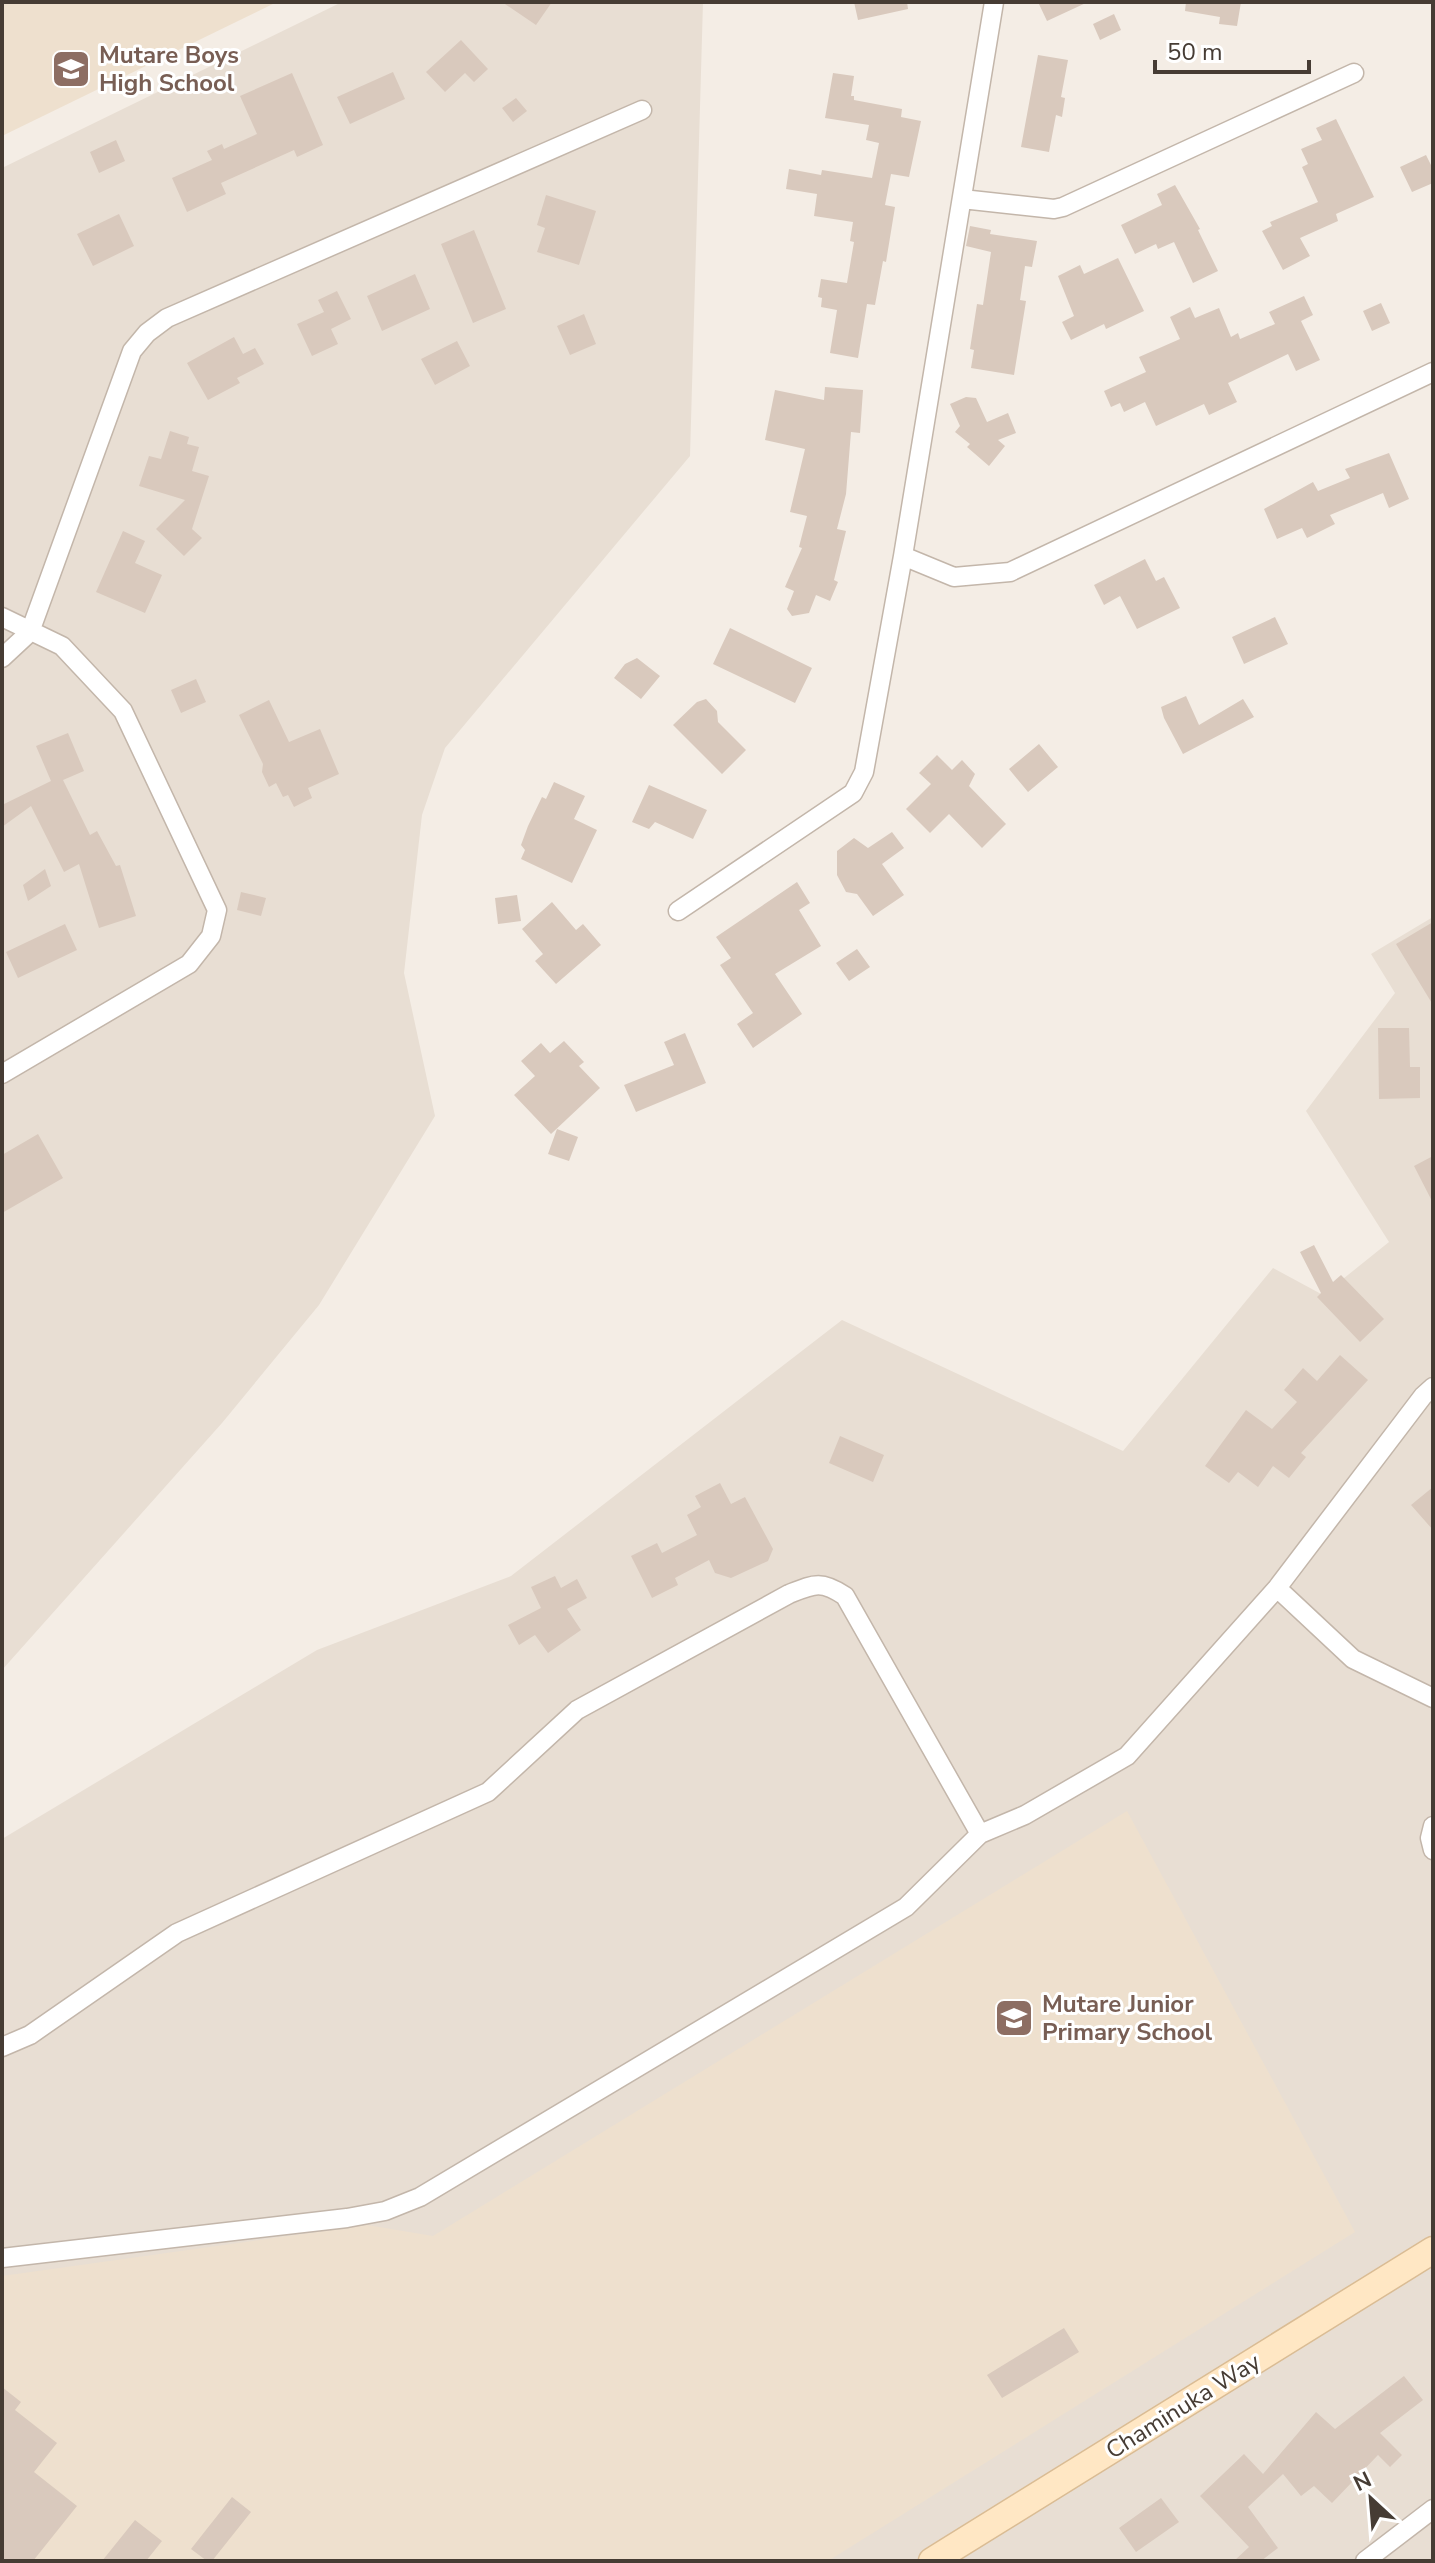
<svg xmlns="http://www.w3.org/2000/svg" width="1435" height="2563" font-family="'Nunito Sans',sans-serif">
	<style>
		.residential { fill: #e8ded3 }
		.education { fill: #eee0ce }
		.building { fill: #d9c9bd }
		.lines { fill: none; stroke-linecap: round; stroke-linejoin: round }
		.street-casing { stroke: #c3b6aa; stroke-width: 21 }
		.secondary-casing { stroke: #dabc94; stroke-width: 29 }
		.street { stroke: #fff; stroke-width: 18 }
		.secondary { stroke: #ffe7c4; stroke-width: 26 }
		.labels { text-anchor: middle; stroke-width: 6; stroke-linejoin: round; paint-order: stroke }
		.education-label { font-size: 24px; font-weight: bold; fill: #785e54; stroke: #fff; text-anchor: start }
		.street-label { font-size: 24px; fill: #463c34; stroke: #fff }
	</style>
	<rect width="100%" height="100%" fill="#f4ede5"/>
	<path class="residential" d="M342,2H703L690,456L445,748L422,815L404,973L435,1116L319,1305L222,1423L2,1670V168Z
		M1433,917V2561H2V1839L317,1650L511,1576L842,1320L1123,1451L1273,1268L1323,1295L1389,1242L1306,1111L1395,993L1371,954Z"/>
	<path class="education" d="M2,2H277L2,136Z
		M1127,1811L1355,2232L828,2561H2V2276L367,2225L433,2236Z"/>
	<path class="building" d="M502,2H552L536,25Z
		M854,2H907L908,9L858,20Z
		M1038,2H1088L1047,21Z
		M1186,2H1241L1237,26L1219,24L1220,17L1185,11Z
		M1114,14L1121,30L1100,40L1093,24Z
		M461,40L488,69L474,82L465,73L445,92L426,72Z
		M1038,55L1068,60L1061,97L1065,98L1062,117L1056,115L1049,152L1021,147Z
		M393,72L405,99L350,124L337,97Z
		M292,73L323,145L297,157L294,150L221,183L226,194L187,212L172,178L212,160L207,151L222,144L224,149L257,134L240,96Z
		M833,73L854,76L851,96H854V100L902,109L901,117L921,121L909,177L891,174L885,205L895,207L886,262L883,261L875,305L867,304L858,358L830,353L837,310L821,307L822,298L818,297L821,279L847,283L854,242L850,241L853,222L814,216L817,194L786,189L789,169L821,175L822,170L872,178L879,143L866,140L869,125L825,118Z
		M516,98L527,111L513,122L502,108Z
		M1336,119L1374,197L1336,214L1338,221L1300,238L1310,256L1283,270L1262,231L1272,226L1270,222L1318,202L1302,167L1308,164L1301,149L1322,140L1316,128Z
		M116,140L125,161L99,173L90,152Z
		M1426,155L1433,169V183L1412,192L1400,167Z
		M1175,185L1200,229L1198,230L1218,271L1193,283L1174,242L1158,249L1156,244L1135,254L1121,225L1162,205L1157,194Z
		M546,195L596,211L579,265L537,252L545,228L537,225Z
		M119,214L134,246L93,266L77,234Z
		M970,226L991,230L990,234L1037,241L1032,267L1025,266L1020,300L1026,301L1014,375L971,368L974,350L970,349L977,304L983,305L991,252L966,246Z
		M474,230L506,309L473,323L441,244Z
		M1118,258L1144,311L1106,329L1104,324L1071,340L1062,322L1074,316L1058,276L1080,265L1084,274Z
		M415,274L430,309L382,331L367,296Z
		M337,291L351,319L331,329L338,344L312,356L297,324L324,312L318,300Z
		M1304,296L1313,315L1301,321L1320,360L1296,371L1288,354L1228,383L1237,402L1209,415L1204,404L1156,426L1145,402L1124,412L1120,403L1111,407L1104,391L1146,372L1139,357L1180,339L1170,317L1190,307L1195,318L1219,308L1231,337L1238,333L1240,339L1275,324L1269,312Z
		M1381,303L1390,323L1372,331L1363,311Z
		M584,314L596,344L570,355L557,326Z
		M234,337L243,354L255,348L264,364L237,378L240,383L208,400L187,363Z
		M457,341L470,366L435,385L421,359Z
		M825,387L863,390L860,433L851,432L846,494L837,529L846,531L834,580L838,582L830,601L816,595L809,613L792,616L787,609L794,591L785,587L802,548L799,547L807,516L790,512L805,449L765,440L775,390L824,400Z
		M966,397L976,398L987,422L1008,413L1016,433L998,440L1005,446L989,466L967,447L970,444L955,432L960,426L950,404Z
		M170,431L189,437L187,444L199,447L192,471L209,476L192,529L202,538L184,556L156,529L185,500L139,486L149,456L161,459Z
		M1389,453L1409,499L1389,508L1383,493L1330,515L1335,524L1307,538L1302,528L1277,539L1264,509L1313,482L1318,491L1350,478L1345,469Z
		M123,531L145,541L135,563L162,575L145,613L96,592Z
		M1145,559L1156,581L1164,577L1180,608L1137,629L1120,596L1104,605L1094,585Z
		M1275,617L1288,644L1244,664L1232,637Z
		M730,628L812,668L795,703L713,664Z
		M637,658L660,676L641,699L614,678L625,664Z
		M196,679L206,702L181,713L171,690Z
		M1186,696L1199,725L1243,699L1254,717L1183,754L1164,718L1161,707Z
		M706,699L717,711L718,722L746,750L722,774L673,725L697,702Z
		M269,700L289,742L320,729L339,774L308,788L312,798L294,807L288,795L283,797L276,783L269,787L262,772L263,764L239,715Z
		M68,733L84,771L63,780L90,835L97,831L116,866L120,865L136,916L99,928L79,864L64,872L31,806L2,827V805L51,781L36,746Z
		M1039,744L1058,767L1028,792L1009,769Z
		M937,755L952,770L962,760L975,774L969,786L1006,824L982,848L949,814L930,833L906,809L931,784L919,773Z
		M554,782L585,796L574,819L597,830L572,883L521,859L525,850L521,845L528,826L542,797L546,799Z
		M649,785L707,810L693,839L655,822L649,829L632,822Z
		M892,832L904,848L882,864L904,895L873,916L857,894L846,892L837,875V851L854,838L868,848Z
		M45,869L51,886L28,901L23,885Z
		M797,882L810,903L799,910L821,946L775,974L802,1014L753,1048L737,1024L753,1013L720,965L731,958L716,937Z
		M241,892L266,898L261,916L237,910Z
		M517,895L521,921L498,924L495,898Z
		M552,902L576,930L583,924L601,945L556,984L535,961L543,954L522,929Z
		M1433,922V1005L1396,944Z
		M65,924L77,950L18,978L6,952Z
		M857,949L870,967L849,981L836,963Z
		M1378,1028H1409L1410,1067H1420V1098L1379,1099Z
		M685,1033L706,1083L636,1112L624,1085L674,1065L664,1042Z
		M564,1041L584,1062L579,1066L600,1088L551,1134L514,1095L535,1076L521,1061L541,1043L550,1053Z
		M557,1129L578,1137L569,1161L548,1154Z
		M38,1134L63,1178L2,1213V1155Z
		M1433,1156V1203L1414,1166Z
		M1314,1245L1333,1282L1341,1275L1384,1319L1360,1342L1317,1297L1321,1293L1300,1252Z
		M1340,1355L1368,1380L1301,1453L1306,1457L1289,1478L1273,1466L1258,1487L1238,1472L1229,1483L1205,1466L1246,1410L1272,1429L1297,1402L1284,1390L1303,1368L1317,1381Z
		M840,1436L884,1455L873,1482L829,1463Z
		M720,1483L731,1504L745,1497L773,1549L768,1561L731,1578L715,1573L709,1560L675,1578L678,1585L652,1598L631,1556L657,1543L662,1553L697,1535L687,1515L701,1507L695,1496Z
		M1433,1487V1530L1411,1505Z
		M555,1576L561,1588L577,1579L587,1598L567,1609L581,1630L548,1653L535,1635L519,1645L508,1625L541,1608L531,1587Z
		M1064,2328L1079,2352L1002,2398L987,2375Z
		M1404,2376L1423,2400L1380,2433L1402,2455L1390,2467L1378,2455L1332,2503L1314,2486L1301,2496L1283,2474L1248,2507L1278,2548L1261,2561H1234L1249,2547L1200,2496L1244,2454L1263,2474L1316,2412L1335,2429Z
		M2,2387L21,2402L15,2410L57,2443L34,2472L77,2506L33,2561H2Z
		M232,2497L251,2512L212,2561H207L191,2549Z
		M1161,2498L1179,2522L1136,2552L1119,2528Z
		M135,2520L162,2541L146,2561H102Z"/>
	<g class="lines">
		<g class="street-casing">
			<path id="street" d="M962,199L1054,209L1063,207L1354,73
				M903,556L954,577L1010,572L1433,372
				M2,617L62,646L123,711L217,910L211,936L189,964L2,1074
				M2,658L30,632L132,351L147,333L167,318L642,110
				M678,911L853,793L864,772L903,556L994,2
				M1277,1588L1353,1659L1433,1698
				M1433,1826L1430,1838L1433,1850
				M2,2047L30,2035L177,1933L488,1792L577,1710L789,1594C814,1584 821,1580 845,1596L980,1834
				M2,2258L347,2218L385,2211L420,2197L906,1907L980,1834L1025,1815L1127,1756L1277,1588L1423,1396L1433,1387
				M1365,2561L1433,2509"/>
		</g>
		<g class="secondary-casing">
			<path id="secondary" d="M932,2561L1433,2250"/>
		</g>
		<use href="#street" class="street"/>
		<use href="#secondary" class="secondary"/>
	</g>
	<defs>
		<g id="school-square" transform="scale(2)"><rect x="-9" y="-9" width="18" height="18" rx="4" fill="#8d6e63" stroke="#fff"/><path d="M0-5L7-2L0 1L-7-2ZM-4 1L0 2.5L4 1V4Q0 6-4 4Z" fill="#fff"/></g>
	</defs>
	<g fill-rule="evenodd">
		<use href="#school-square" x="71" y="69"/>
		<use href="#school-square" x="1014" y="2018"/>
	</g>
	<g class="labels">
		<g class="education-label">
			<text x="99" y="63">Mutare Boys<tspan x="99" dy="28">High School</tspan></text>
			<text x="1042" y="2012">Mutare Junior<tspan x="1042" dy="28">Primary School</tspan></text>
		</g>
		<g class="street-label">
			<text transform="translate(1183 2406) rotate(-32)" y="8">Chaminuka Way</text>
		</g>
	</g>
	<rect width="1435" height="2563" fill="none" stroke="#463c34" stroke-width="8"/>
	<g transform="translate(1371 2499) rotate(334)" stroke="#ffffff" stroke-width="6" paint-order="stroke">
	<path d="M0-6L14 30L0 20L-14 30Z" fill="#463c34"/>
	<text y="-12" font-size="22" font-weight="bold" text-anchor="middle" fill="#463c34">N</text>
	</g>
	<path d="M1155 60v12h154v-12" fill="none" stroke="#463c34" stroke-width="4"/>
	<text x="1167" y="60" font-size="24" fill="#463c34" stroke="#ffffff" stroke-width="6" paint-order="stroke">50 m</text>
</svg>
